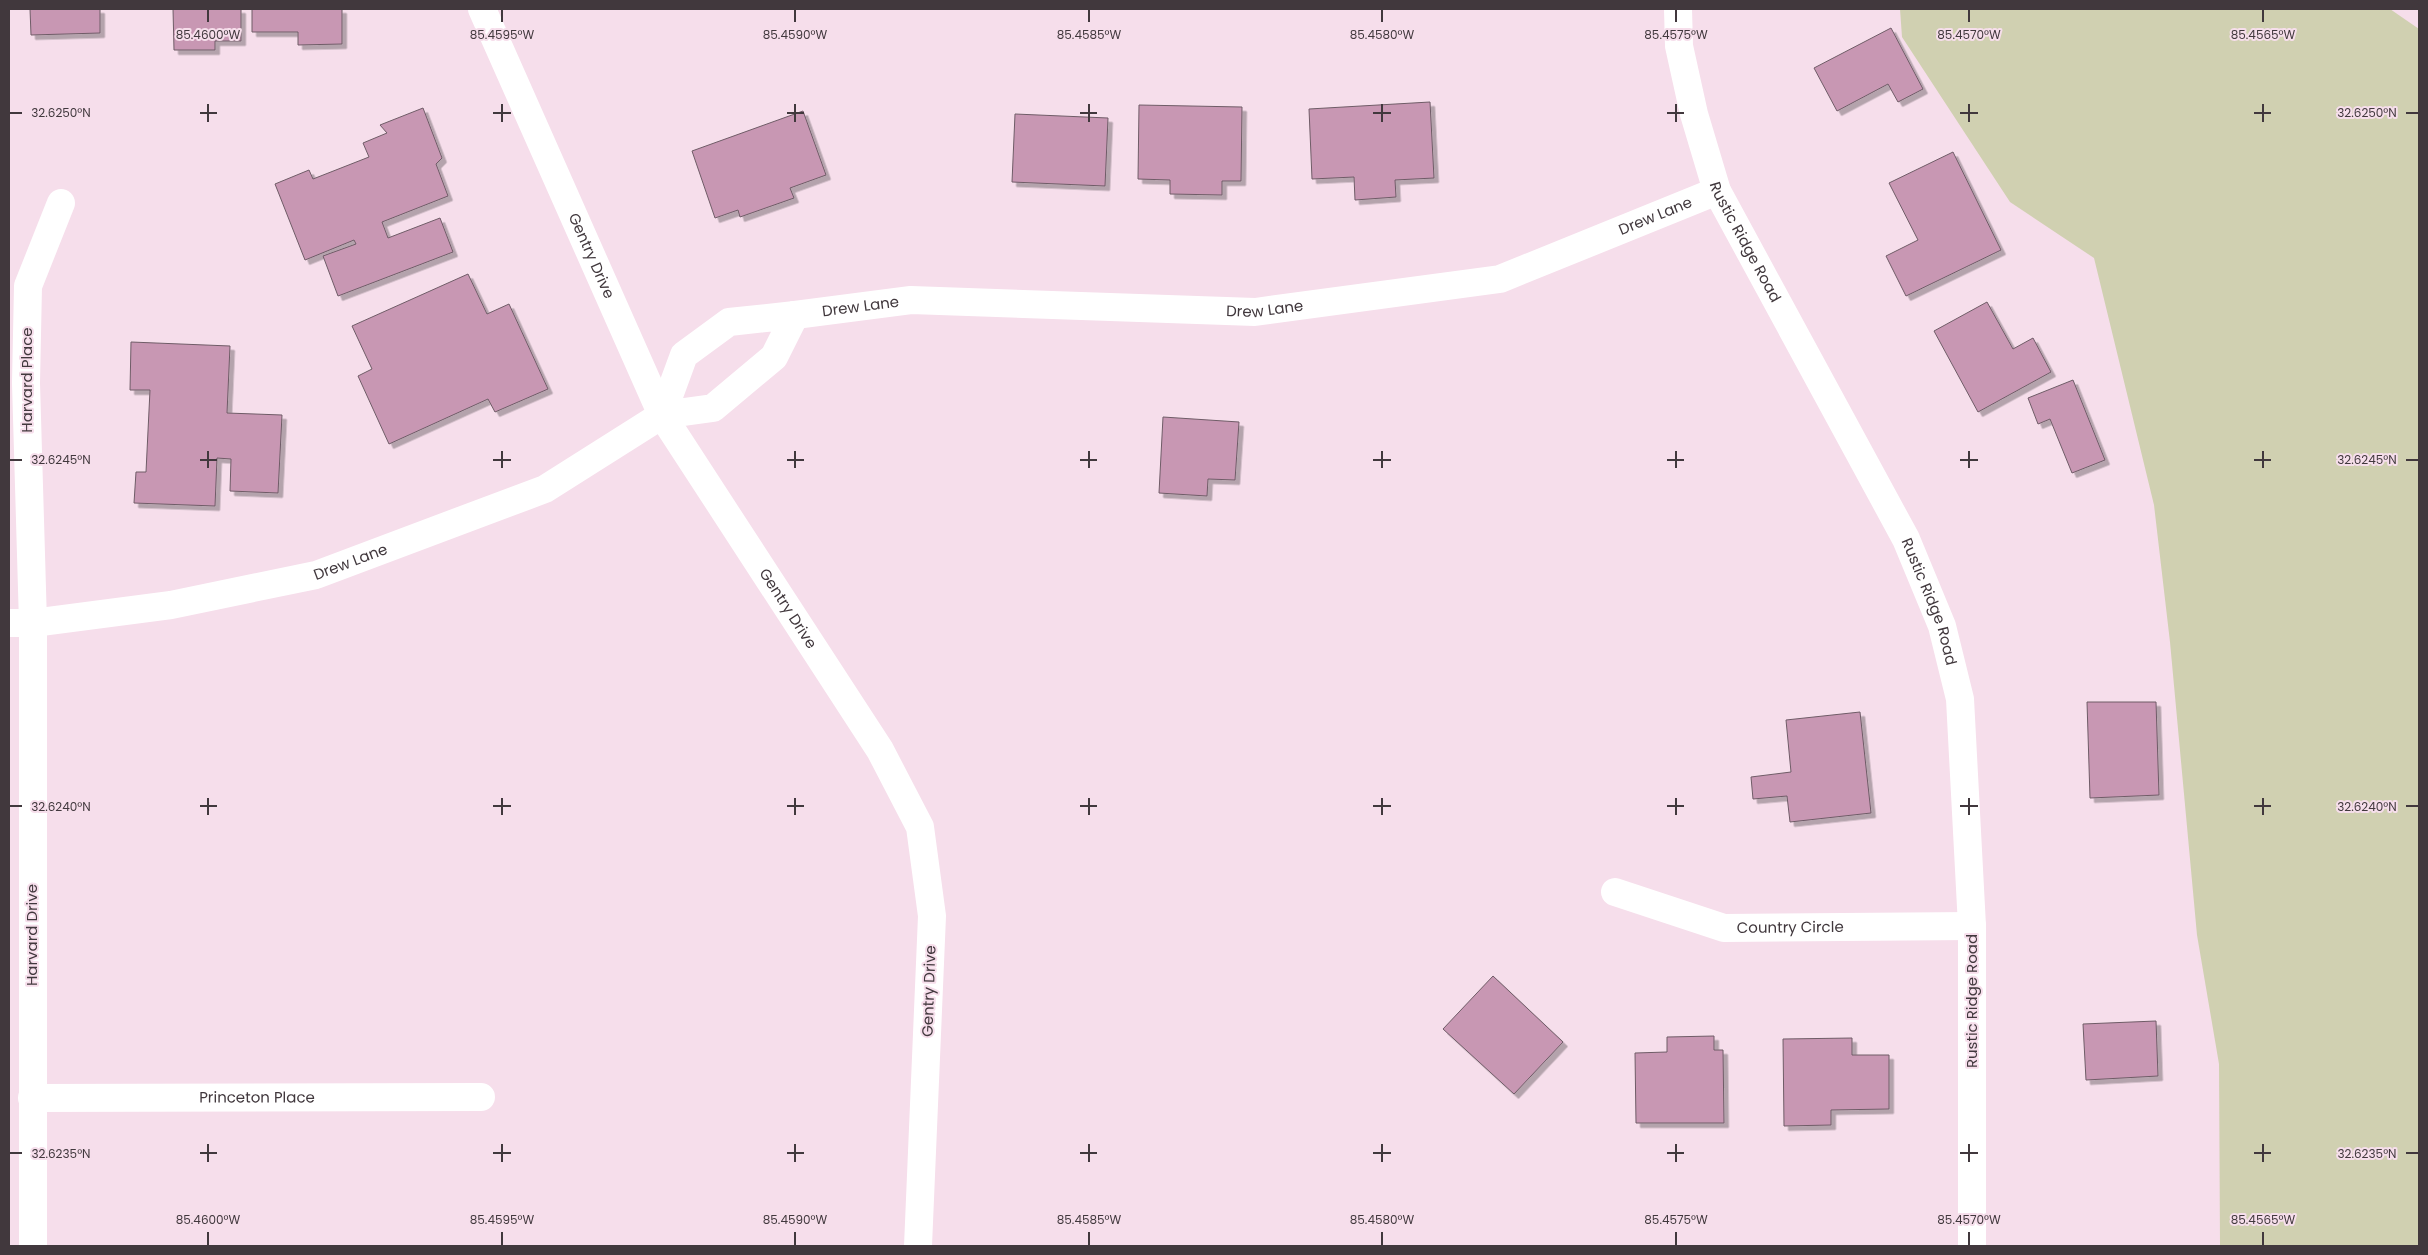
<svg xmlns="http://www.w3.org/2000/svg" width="2428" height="1255" font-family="Poppins,sans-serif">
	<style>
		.green { fill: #d0d0b1 }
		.building { fill: #c897b3; stroke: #6f5c67; filter: url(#shadow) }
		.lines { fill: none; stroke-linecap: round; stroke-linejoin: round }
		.street { stroke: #fff; stroke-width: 28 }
		.ticks { fill: none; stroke: #41383d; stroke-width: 2 }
		.labels { text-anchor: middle; stroke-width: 4; stroke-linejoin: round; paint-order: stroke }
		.street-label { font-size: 15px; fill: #41383d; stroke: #f6deeb }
		.ticks-label { font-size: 12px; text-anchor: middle; fill: #41383d; stroke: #f6deeb; stroke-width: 4; stroke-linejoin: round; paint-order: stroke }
	</style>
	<defs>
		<filter id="shadow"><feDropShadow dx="4.5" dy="4.5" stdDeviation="0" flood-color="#0004"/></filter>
	</defs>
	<rect width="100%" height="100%" fill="#f6deeb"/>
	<path class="green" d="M1900,9H2390L2419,29V1246H2220L2219,1064L2197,935L2170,642L2154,505L2094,258L2010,202L1902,37Z"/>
	<path class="building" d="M30,9H100V33L31,35Z
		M173,9H241V41H215V50H174Z
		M252,9H342V44L298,45V32H252Z
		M1891,28L1923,89L1898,102L1888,84L1837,111L1814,68Z
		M1430,102L1434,178L1395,180L1396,197L1355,200L1354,177L1312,179L1309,109Z
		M1139,105L1242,107L1241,181H1222V195L1170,194V180L1138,179Z
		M423,108L442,158L436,164L448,196L382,222L388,238L440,218L453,252L338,296L323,256L356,244L354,240L305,260L275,184L309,170L313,179L369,157L363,143L387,133L380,125Z
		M803,111L826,175L790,188L794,198L740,217L738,210L715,218L692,151Z
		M1015,114L1108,118L1105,186L1012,182Z
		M1953,152L2001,250L1906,296L1886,256L1918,240L1889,183Z
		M468,274L487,314L509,304L548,389L495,412L488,399L389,444L358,376L372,369L352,326Z
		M1987,302L2013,349L2033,338L2051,372L1978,412L1934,331Z
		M131,342L230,346L227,413L282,415L278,493L230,491L231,459L217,458L215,506L134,503L136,472H146L150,390H130Z
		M2073,380L2105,460L2072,473L2050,419L2038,424L2028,398Z
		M1163,417L1239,422L1235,480L1208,479L1207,496L1159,493Z
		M2087,702H2156L2159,795L2090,798Z
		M1860,712L1871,813L1790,822L1787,796L1753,799L1751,777L1791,772L1786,720Z
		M1493,976L1563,1042L1514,1094L1443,1029Z
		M2156,1021L2158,1076L2086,1080L2083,1024Z
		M1714,1036V1050H1723L1724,1123H1636L1635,1053L1667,1052V1037Z
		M1852,1038V1055H1889V1109L1831,1110V1125L1784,1126L1783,1039Z"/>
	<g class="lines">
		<g class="street">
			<path id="s1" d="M482,9L662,415L880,750L920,827L932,916L918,1246"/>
			<path id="s2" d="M1678,9L1679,46L1694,114L1717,191L1906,539L1942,626L1960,699L1972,926V1246"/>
			<path id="s3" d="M795,315L911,300L1255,312L1500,279L1717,191"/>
			<path id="s4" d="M9,623H33L171,605L316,575L545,489L662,415L713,408L774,357L795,315L729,322L684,355L662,415"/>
			<path id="s5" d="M1615,892L1724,928L1972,926"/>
			<path id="s6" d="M32,1098L481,1097"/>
			<path d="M33,1246V623L26,383L28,286L61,203"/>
		</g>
	</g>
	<path class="ticks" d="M208,10V22M502,10V22M795,10V22M1089,10V22M1382,10V22M1676,10V22M1969,10V22M2263,10V22M208,104V122M502,104V122M795,104V122M1089,104V122M1382,104V122M1676,104V122M1969,104V122M2263,104V122M10,113H22M200,113H217M493,113H511M787,113H804M1080,113H1097M1373,113H1391M1667,113H1684M1960,113H1978M2254,113H2271M2406,113H2418M208,451V468M502,451V468M795,451V468M1089,451V468M1382,451V468M1676,451V468M1969,451V468M2263,451V468M10,460H22M200,460H217M493,460H511M787,460H804M1080,460H1097M1373,460H1391M1667,460H1684M1960,460H1978M2254,460H2271M2406,460H2418M208,798V815M502,798V815M795,798V815M1089,798V815M1382,798V815M1676,798V815M1969,798V815M2263,798V815M10,806H22M200,806H217M493,806H511M787,806H804M1080,806H1097M1373,806H1391M1667,806H1684M1960,806H1978M2254,806H2271M2406,806H2418M208,1144V1162M502,1144V1162M795,1144V1162M1089,1144V1162M1382,1144V1162M1676,1144V1162M1969,1144V1162M2263,1144V1162M10,1153H22M200,1153H217M493,1153H511M787,1153H804M1080,1153H1097M1373,1153H1391M1667,1153H1684M1960,1153H1978M2254,1153H2271M2406,1153H2418M208,1232V1245M502,1232V1245M795,1232V1245M1089,1232V1245M1382,1232V1245M1676,1232V1245M1969,1232V1245M2263,1232V1245"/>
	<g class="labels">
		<g class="street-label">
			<text dy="5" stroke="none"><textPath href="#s3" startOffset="876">Drew Lane</textPath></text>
			<text dy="5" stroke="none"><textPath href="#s2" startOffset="245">Rustic Ridge Road</textPath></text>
			<text dy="5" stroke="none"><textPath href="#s1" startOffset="270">Gentry Drive</textPath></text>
			<text dy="5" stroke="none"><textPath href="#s3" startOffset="66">Drew Lane</textPath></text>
			<text dy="5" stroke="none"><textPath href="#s3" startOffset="471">Drew Lane</textPath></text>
			<text transform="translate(27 380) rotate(-90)" y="5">Harvard Place</text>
			<text dy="5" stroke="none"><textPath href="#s4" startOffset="348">Drew Lane</textPath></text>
			<text dy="5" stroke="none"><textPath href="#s2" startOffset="650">Rustic Ridge Road</textPath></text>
			<text dy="5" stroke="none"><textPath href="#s1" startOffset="675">Gentry Drive</textPath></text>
			<text dy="5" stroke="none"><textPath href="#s5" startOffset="181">Country Circle</textPath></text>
			<text transform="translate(32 935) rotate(-90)" y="5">Harvard Drive</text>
			<text transform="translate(929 991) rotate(-88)" y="5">Gentry Drive</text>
			<text transform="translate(1972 1001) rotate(-90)" y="5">Rustic Ridge Road</text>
			<text dy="5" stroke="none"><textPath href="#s6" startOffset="225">Princeton Place</textPath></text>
		</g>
	</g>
	<g class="ticks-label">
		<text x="208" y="39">85.4600°W</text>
		<text x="502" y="39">85.4595°W</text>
		<text x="795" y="39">85.4590°W</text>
		<text x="1089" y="39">85.4585°W</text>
		<text x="1382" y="39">85.4580°W</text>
		<text x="1676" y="39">85.4575°W</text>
		<text x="1969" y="39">85.4570°W</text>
		<text x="2263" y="39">85.4565°W</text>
		<text x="61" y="117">32.6250°N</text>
		<text x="2367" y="117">32.6250°N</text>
		<text x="61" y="464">32.6245°N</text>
		<text x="2367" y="464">32.6245°N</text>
		<text x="61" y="811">32.6240°N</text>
		<text x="2367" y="811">32.6240°N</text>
		<text x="61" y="1158">32.6235°N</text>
		<text x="2367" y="1158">32.6235°N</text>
		<text x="208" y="1224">85.4600°W</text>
		<text x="502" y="1224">85.4595°W</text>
		<text x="795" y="1224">85.4590°W</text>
		<text x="1089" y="1224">85.4585°W</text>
		<text x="1382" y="1224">85.4580°W</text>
		<text x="1676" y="1224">85.4575°W</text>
		<text x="1969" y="1224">85.4570°W</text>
		<text x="2263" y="1224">85.4565°W</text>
	</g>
	<rect width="2428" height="1255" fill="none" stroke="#41383d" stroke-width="20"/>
</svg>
